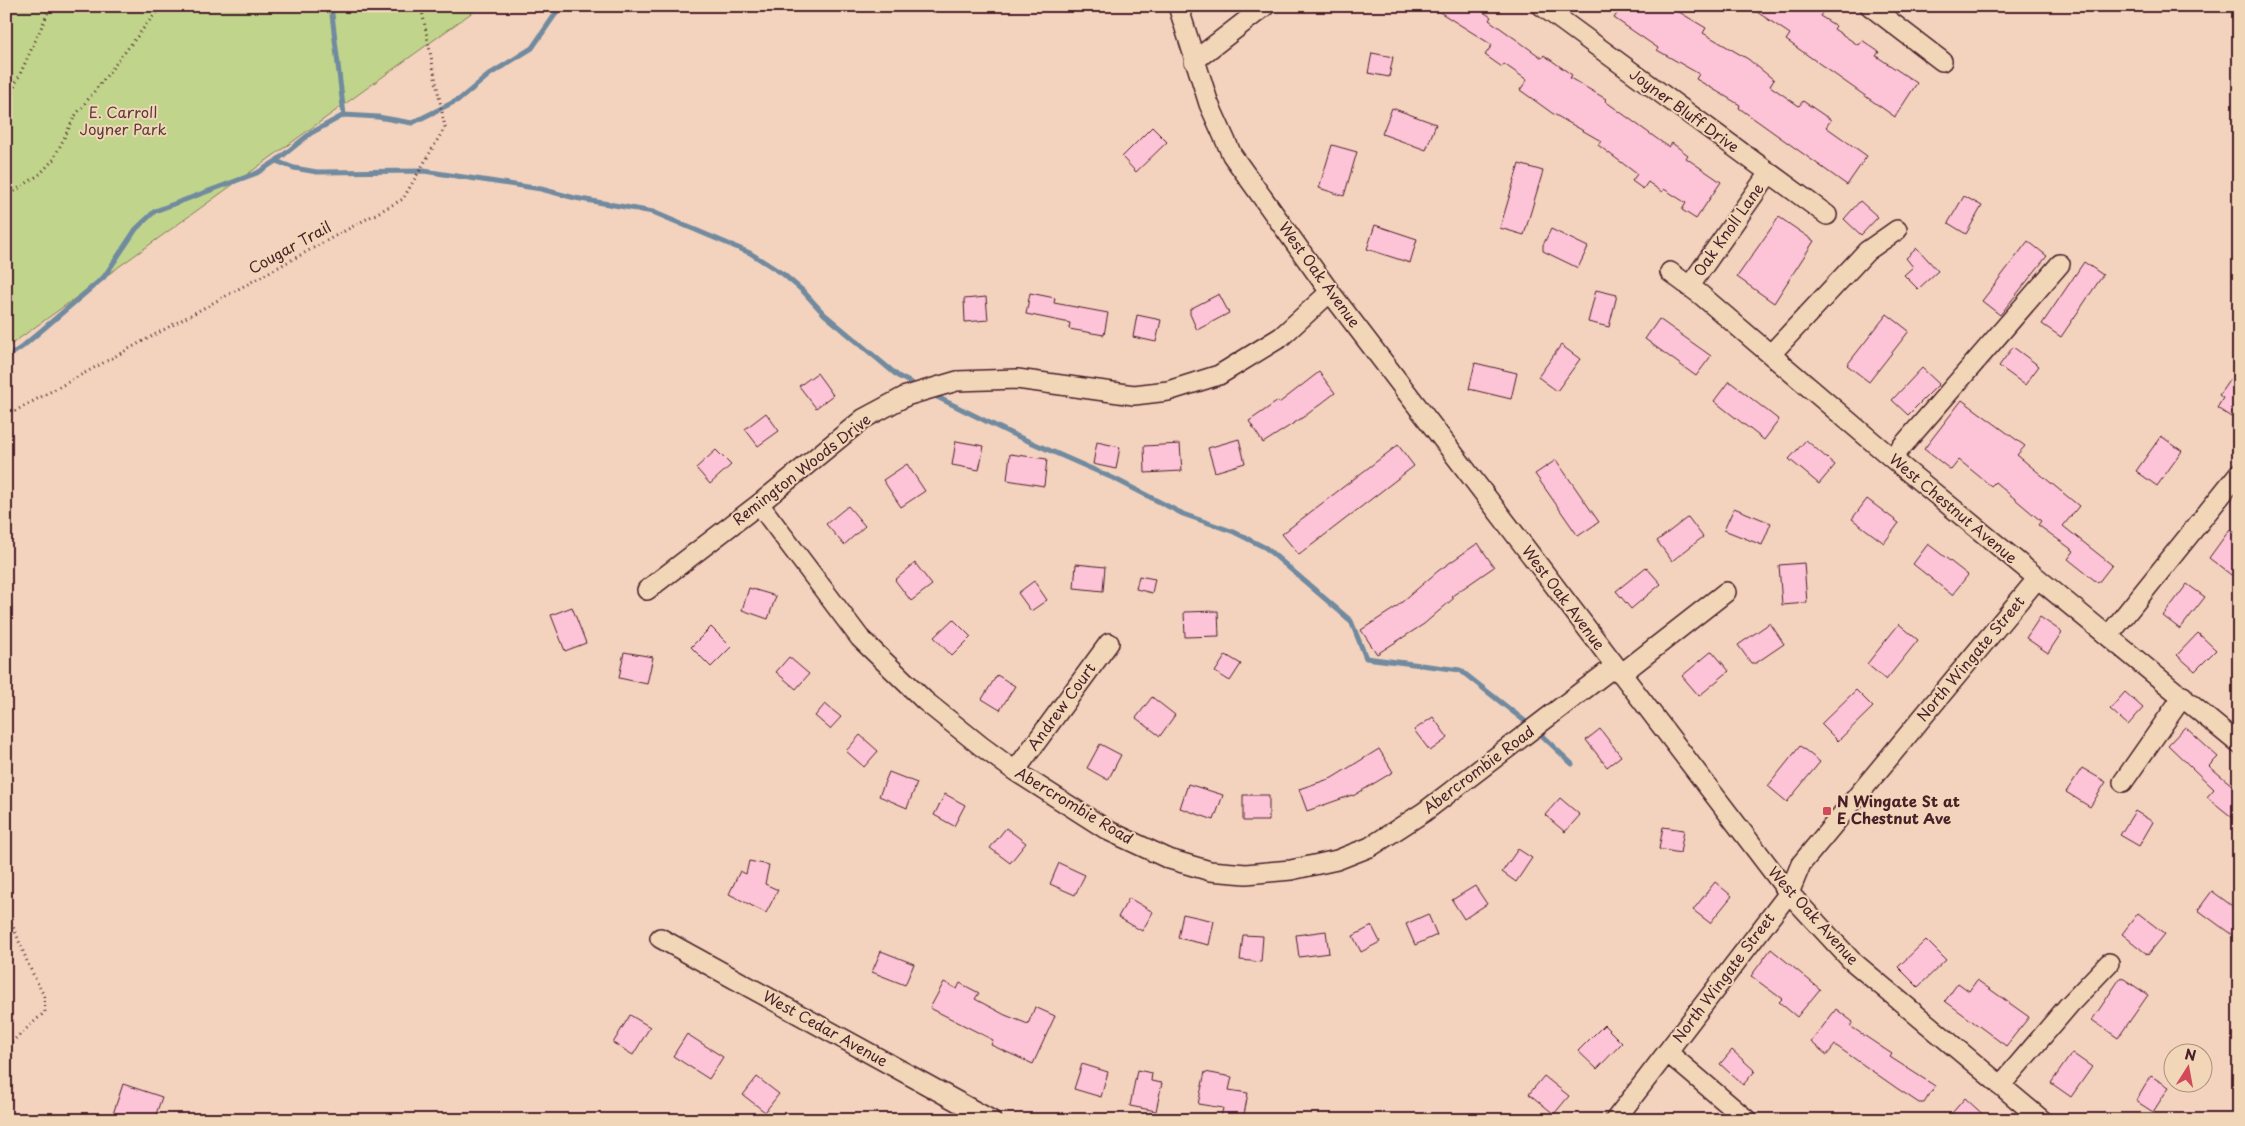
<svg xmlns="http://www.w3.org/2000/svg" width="2245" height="1126" font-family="'Playpen Sans',sans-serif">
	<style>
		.green { fill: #c0d58b; stroke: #857a5b }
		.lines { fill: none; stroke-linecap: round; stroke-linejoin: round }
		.stream { stroke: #718a9f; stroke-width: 5 }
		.building { fill: #fdc3d7; stroke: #4a1f2b }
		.minor-casing { stroke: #4a1f2b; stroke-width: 22 }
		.path { stroke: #4a1f2b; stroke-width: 3; stroke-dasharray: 1 4; stroke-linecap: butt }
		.minor { stroke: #f1d7b8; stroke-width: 19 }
		.poi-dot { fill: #d1495b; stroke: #f1d7b8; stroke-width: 2 }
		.labels { text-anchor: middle; stroke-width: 4; stroke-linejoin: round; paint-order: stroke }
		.street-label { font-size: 15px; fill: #4a1f2b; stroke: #f1d7b8 }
		.park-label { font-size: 15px; fill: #5c3a39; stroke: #f1d7b8 }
		.poi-label { font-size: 15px; font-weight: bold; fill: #4a1f2b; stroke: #f1d7b8; text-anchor: start }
	</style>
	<rect width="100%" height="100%" fill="#f3d3be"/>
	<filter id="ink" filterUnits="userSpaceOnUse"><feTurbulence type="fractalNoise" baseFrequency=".02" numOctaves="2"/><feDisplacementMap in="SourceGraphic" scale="10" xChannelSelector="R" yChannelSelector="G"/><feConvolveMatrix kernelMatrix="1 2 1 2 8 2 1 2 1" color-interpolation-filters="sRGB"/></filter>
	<g filter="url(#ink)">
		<path class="green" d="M6,6H481L6,348Z"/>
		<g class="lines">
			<path class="stream" d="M331,6L344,115
				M276,161L294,168L317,172L424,171L541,189L575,198L653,212L750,253L783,274L803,291L824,314L898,376L917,386
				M6,358L22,347L104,277L136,229L155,211L257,173L276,161L311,133L344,115L378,117L412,123L460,99L490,74L532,48L561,6
				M931,394L1010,433L1115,479L1183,514L1234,532L1266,548L1351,621L1366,658L1460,670L1531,726
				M1537,731L1572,764"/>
		</g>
		<path class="building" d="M1430,6H1474L1491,17L1489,20L1542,58L1544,55L1572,75L1570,78L1606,99L1605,101L1660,141L1669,147L1672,143L1688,155L1686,158L1721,182L1696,219L1682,210L1686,203L1664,189L1662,192L1648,182L1643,189L1632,181L1637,174L1598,145L1601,141L1552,113L1520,90L1527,80L1504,64L1502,67L1485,55L1492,45Z
			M1622,6H1669L1706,28L1703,33L1748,59L1774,80L1770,86L1799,106L1803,101L1831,120L1826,127L1867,156L1847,185L1739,108L1740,105L1696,79L1699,74L1657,50L1658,48L1614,18Z
			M1748,6H1812L1822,13L1820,16L1836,26L1834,29L1858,45L1862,40L1879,52L1876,56L1917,83L1895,117L1786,40L1790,34Z
			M1372,53L1393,57L1389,77L1368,73Z
			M1392,108L1436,124L1426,150L1382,134Z
			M1152,127L1167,142L1136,172L1122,157Z
			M1332,145L1357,152L1344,196L1319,188Z
			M1519,164L1543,171L1524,235L1500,228Z
			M1964,196L1982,206L1966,234L1948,223Z
			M1860,201L1878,217L1861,235L1844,219Z
			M1779,217L1814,241L1774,303L1737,277Z
			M1375,225L1417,239L1410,263L1367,249Z
			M1551,229L1588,247L1578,268L1543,251V245Z
			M2028,241L2047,256L2000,315L1982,301Z
			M1917,248L1938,271L1918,289L1904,275L1913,267L1906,258Z
			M2084,262L2103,275L2061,337L2042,324Z
			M1596,290L1617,295L1609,327L1588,322Z
			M1030,293L1055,298L1054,303L1108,313L1104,335L1069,329L1070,323L1026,314Z
			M1219,294L1229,313L1197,330L1190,314V309Z
			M986,297L988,320L965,322L964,299Z
			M1887,314L1909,331L1869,382L1847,365Z
			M1137,315L1161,320L1156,342L1133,337Z
			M1659,319L1711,356L1696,376L1645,339Z
			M1561,345L1580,359L1557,391L1538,377Z
			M2013,347L2039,366L2025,385L1999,366Z
			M1475,363L1517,373L1511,399L1469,389Z
			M1922,368L1939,384L1908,415L1892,400Z
			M1319,372L1335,393L1305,416L1263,443L1249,421L1278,401L1279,403Z
			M817,373L833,395L816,408L799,386Z
			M2230,379L2239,385V422L2217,408L2223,398L2219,395Z
			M1729,381L1779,420L1764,440L1714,401Z
			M1962,400L2025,446L2017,455L2079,506L2063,526L2112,565L2098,583L2068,559L2074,551L2038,525L2041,521L1995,482L1991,486L1959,460L1951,470L1924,449Z
			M766,413L779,431L758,446L745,429Z
			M2161,436L2182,451L2157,486L2136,471Z
			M1239,439L1245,463L1215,472L1208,448Z
			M1806,440L1835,465L1819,484L1789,459Z
			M956,441L984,446L979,470L952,465Z
			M1097,442L1120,447L1116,469L1093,464Z
			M1180,444L1182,471L1145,473L1144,446Z
			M1398,445L1414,466L1299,555L1282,534Z
			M716,450L731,465L710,484L696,468Z
			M1010,454L1047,459L1044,486L1007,480Z
			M1556,460L1599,522L1578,536L1535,474Z
			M907,464L925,491L901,507L883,480Z
			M1867,499L1899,523L1884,543L1852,519Z
			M848,506L865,526L844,545L826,524Z
			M1734,508L1771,523L1762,545L1724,530Z
			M1688,517L1703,537L1672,561L1657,541Z
			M2230,529L2239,535V581L2209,558Z
			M1478,543L1494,567L1452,596L1454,598L1424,624L1377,654L1361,630L1395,608L1438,571Z
			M1928,544L1968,575L1952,595L1913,564Z
			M915,563L932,585L911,601L895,580Z
			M1804,563L1807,603L1782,605L1779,565Z
			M1076,564L1105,567L1103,591L1074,588Z
			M1646,567L1661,584L1631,609L1616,591Z
			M1139,576L1155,579L1152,593L1136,589Z
			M1034,581L1047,600L1031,611L1018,593Z
			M2187,584L2205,597L2180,629L2163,616Z
			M749,588L776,596L768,619L742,610Z
			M572,607L586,643L565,651L551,615Z
			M1218,611L1219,636L1185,637L1184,612Z
			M2040,617L2062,632L2048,653L2026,638Z
			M953,619L971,637L952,656L934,637Z
			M1770,623L1784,644L1756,663H1751L1738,645Z
			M1899,624L1918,640L1886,680L1867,664Z
			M711,627L731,647L711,667L691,647Z
			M2198,633L2216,650L2195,671L2177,655Z
			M1712,651L1729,671L1699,696L1682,676Z
			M624,652L653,657L647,684L619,678Z
			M1226,655L1241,664L1230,681L1215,672Z
			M789,657L809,674L796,689L776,672Z
			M997,675L1015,686L1000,710L982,699Z
			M1856,690L1873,707L1838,741L1821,724Z
			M2125,692L2143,708L2128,725L2110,709Z
			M1152,697L1175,715L1160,736L1136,718Z
			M825,704L841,717L830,729L815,716Z
			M1433,717L1448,738L1430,751L1414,730Z
			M2185,727L2218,757L2209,766L2239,791V823L2207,797L2214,789L2168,745Z
			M1600,729L1621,756L1607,767L1586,740Z
			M860,735L878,751L864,767L846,751Z
			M1100,744L1121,755L1108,780L1087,768Z
			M1800,746L1820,762L1787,802L1768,786Z
			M1379,749L1393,772L1353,796L1352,795L1307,811L1299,789L1332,778Z
			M2082,768L2106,782L2090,807L2066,792Z
			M889,772L917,783L907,808L879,796Z
			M1188,784L1223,795L1214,820L1180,808Z
			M945,794L965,805L954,826L934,815Z
			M1243,795H1269V821H1243Z
			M1560,798L1580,815L1565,832L1545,815Z
			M2135,811L2153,822L2139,846L2120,835Z
			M1663,827L1684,830L1680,853L1659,849Z
			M1006,828L1026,843L1010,863L990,848Z
			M1518,849L1532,858L1516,882L1502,872Z
			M749,861L769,865L765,884L778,890L766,913L729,894L740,871L746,874Z
			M1059,863L1085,875L1075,895L1050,884Z
			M1715,882L1732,896L1710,923L1693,910Z
			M1475,886L1487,904L1464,919L1452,900Z
			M2212,891L2239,911V940L2198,910Z
			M1129,898L1153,912L1142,931L1118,917Z
			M2138,913L2165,934L2148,955L2122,934Z
			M1183,914L1214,921L1209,945L1178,938Z
			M1428,914L1437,935L1415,945L1406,924Z
			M1372,926L1380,942L1361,952L1353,936Z
			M1326,931L1329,953L1299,957L1296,935Z
			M1243,935L1263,936L1261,962L1240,960Z
			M1926,940L1946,960L1918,987L1898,967Z
			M1771,949L1820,989L1797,1017L1779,1002L1782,999L1751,976Z
			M881,951L914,964L905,985L872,972Z
			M2121,977L2148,995L2118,1038L2092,1020Z
			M1977,980L2029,1017L2006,1046L1945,1001L1958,983L1969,991Z
			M944,982L957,989L960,983L979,993L975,999L1005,1015L1028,1024L1035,1007L1055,1016L1033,1064L991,1045L993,1040L930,1008Z
			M1836,1009L1853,1022L1850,1026L1892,1054L1890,1057L1935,1086L1924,1103H1919L1898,1089L1835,1045L1827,1055L1811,1042Z
			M630,1015L650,1027L633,1055L613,1043Z
			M1604,1025L1622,1043L1597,1069L1578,1051Z
			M687,1034L723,1057L709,1079L673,1056Z
			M1732,1050L1755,1071L1743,1085L1720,1064Z
			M2072,1053L2092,1067L2071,1097L2051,1083Z
			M1082,1064L1108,1072L1101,1097L1074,1089Z
			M1137,1070L1152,1073L1151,1081L1162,1083L1156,1111L1130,1106Z
			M1205,1072L1232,1077L1229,1090L1248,1093L1243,1120L1221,1117L1223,1108L1198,1104Z
			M1544,1076L1569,1096L1554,1114L1529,1094Z
			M2151,1076L2169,1087L2153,1112L2136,1101Z
			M757,1077L779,1094L765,1112L743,1095Z
			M123,1084L162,1097L154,1120H111Z
			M1965,1098L1989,1120H1946Z"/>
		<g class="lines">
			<g class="minor-casing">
				<path id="minor" d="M1178,6L1209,104L1232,155L1330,292L1789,893L1851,960L2042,1120
					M1542,6L1827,215
					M1870,6L1942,61
					M1194,61L1265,6
					M1670,272L1701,295L1894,460L2239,744
					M1689,287L1769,173
					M1771,354L1867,251L1897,230
					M1892,458L2060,264
					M759,504L860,638L925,701L981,746L1015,771L1109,831L1169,859L1210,871L1246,874L1291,870L1337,860L1370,847L1424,812L1615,666
					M647,590L759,504L863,419L906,396L957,381L1017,379L1134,395L1168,391L1219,375L1281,337L1330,292
					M2109,635L2239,473
					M1621,674L1726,592
					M1015,771L1109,643
					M2123,782L2183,696
					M660,938L991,1120
					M1667,1052L1747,1120
					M2000,1086L2069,1005L2109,963
					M1615,1120L1789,893L1801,864L2037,579"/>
			</g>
			<path class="path" d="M6,105L51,6
				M6,197L40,174L53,160L75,116L161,6
				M6,416L403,199L445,127L421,6
				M6,909L29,966L44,996L45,1012L6,1047"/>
			<use href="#minor" class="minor"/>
		</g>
	</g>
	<rect class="poi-dot" x="1822" y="806" width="10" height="10" rx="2.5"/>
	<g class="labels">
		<g class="street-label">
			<text transform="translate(1684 111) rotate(36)" y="5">Joyner Bluff Drive</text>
			<text transform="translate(1729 230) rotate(-55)" y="5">Oak Knoll Lane</text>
			<text transform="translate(290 248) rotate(-29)" y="5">Cougar Trail</text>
			<text transform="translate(1319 275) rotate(54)" y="5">West Oak Avenue</text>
			<text transform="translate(802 470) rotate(-38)" y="5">Remington Woods Drive</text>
			<text transform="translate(1953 509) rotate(40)" y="5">West Chestnut Avenue</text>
			<text transform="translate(1563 598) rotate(53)" y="5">West Oak Avenue</text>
			<text transform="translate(1971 659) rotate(-50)" y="5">North Wingate Street</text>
			<text transform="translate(1062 707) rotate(-54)" y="5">Andrew Court</text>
			<text transform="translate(1479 770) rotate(-37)" y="5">Abercrombie Road</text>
			<text transform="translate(1074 806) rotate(31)" y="5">Abercrombie Road</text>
			<text transform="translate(1813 916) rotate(48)" y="5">West Oak Avenue</text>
			<text transform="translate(1724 978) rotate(-53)" y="5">North Wingate Street</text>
			<text transform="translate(825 1029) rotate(29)" y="5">West Cedar Avenue</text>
		</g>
		<g class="park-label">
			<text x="123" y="118">E. Carroll<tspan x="123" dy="17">Joyner Park</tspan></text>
		</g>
		<g class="poi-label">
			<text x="1837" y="807">N Wingate St at<tspan x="1837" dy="17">E Chestnut Ave</tspan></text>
		</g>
	</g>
	<rect width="2245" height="1126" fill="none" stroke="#f1d7b8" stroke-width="25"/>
	<rect x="12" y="12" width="2220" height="1101" fill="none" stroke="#4a1f2b" stroke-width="2" filter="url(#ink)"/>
	<g transform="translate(2188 1068) rotate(11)"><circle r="24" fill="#f1d7b8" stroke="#ae8d80"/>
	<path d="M0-4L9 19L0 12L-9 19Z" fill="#d1495b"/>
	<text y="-8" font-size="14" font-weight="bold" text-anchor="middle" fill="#4a1f2b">N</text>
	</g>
</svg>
